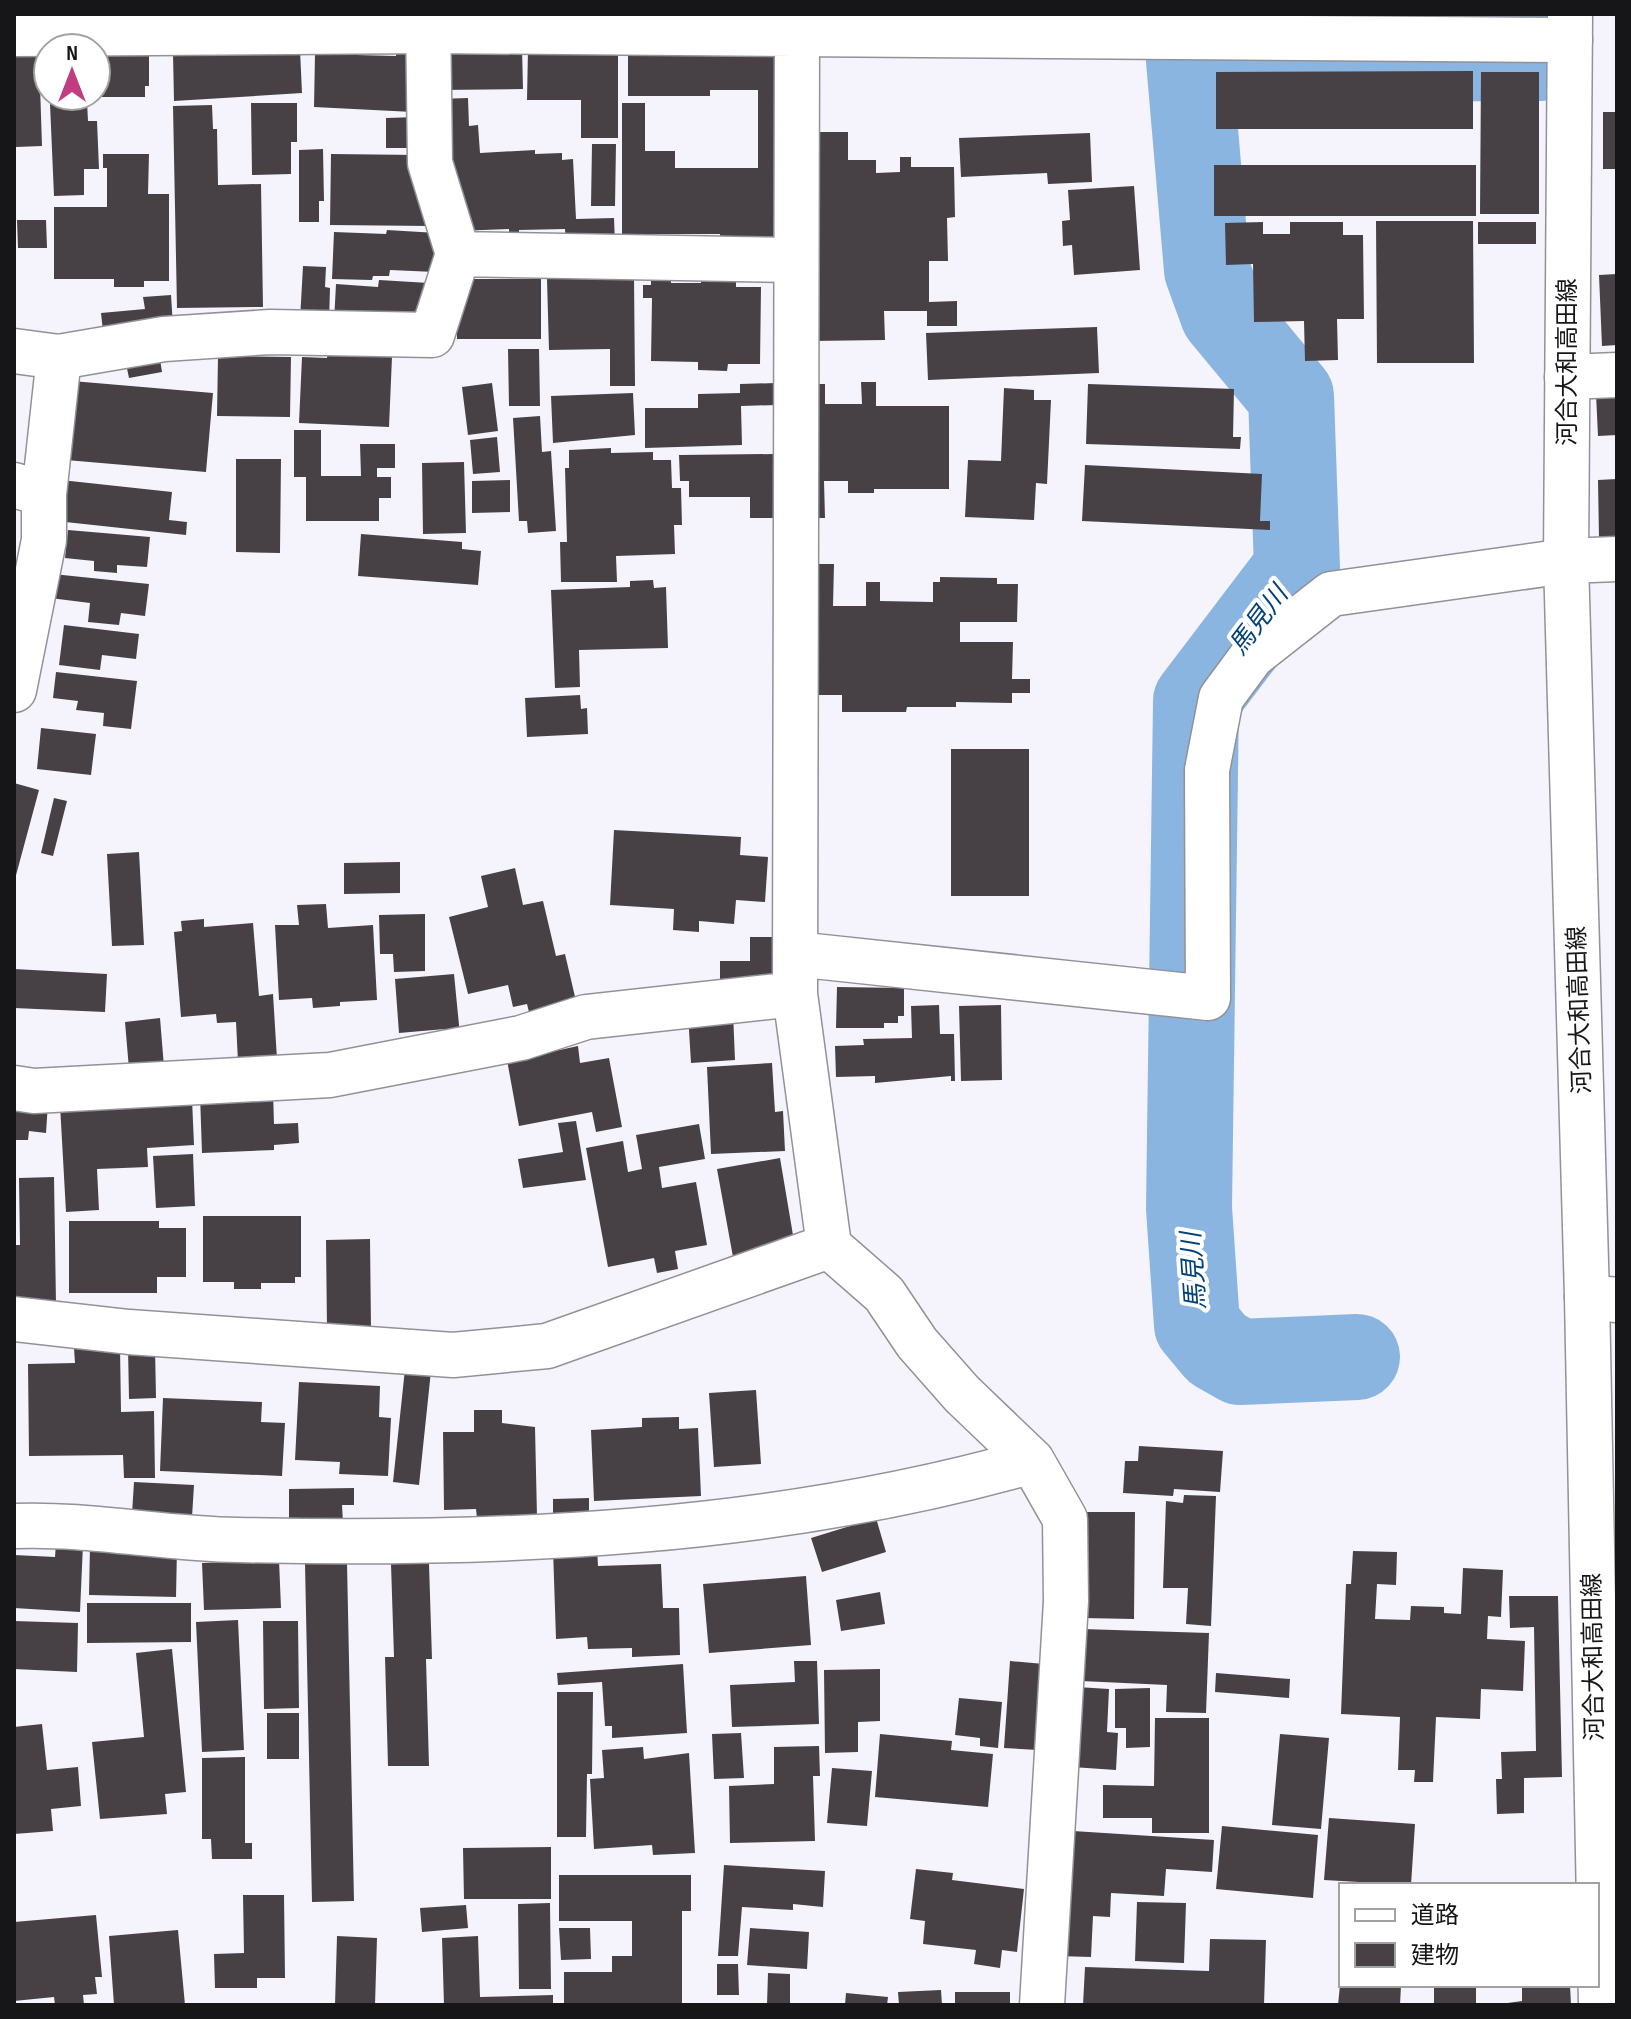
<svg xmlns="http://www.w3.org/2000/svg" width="1631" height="2019" font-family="'Sofia Sans Condensed','Noto Sans JP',sans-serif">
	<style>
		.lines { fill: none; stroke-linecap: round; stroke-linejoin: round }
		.river { stroke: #8bb5e1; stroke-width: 86 }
		.building { fill: #474145 }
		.minor-casing { stroke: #929198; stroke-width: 47 }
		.major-casing { stroke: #929198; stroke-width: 47 }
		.minor { stroke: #fff; stroke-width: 44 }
		.major { stroke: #fff; stroke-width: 44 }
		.labels { text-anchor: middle; stroke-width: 8; stroke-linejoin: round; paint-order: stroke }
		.street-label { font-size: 24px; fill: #161619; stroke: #fff }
		.water-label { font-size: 26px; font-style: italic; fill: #004277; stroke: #fff }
	</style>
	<rect width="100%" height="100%" fill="#f5f4fc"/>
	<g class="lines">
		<path class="river" d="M1357,1357L1240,1362L1217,1349L1197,1325L1189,1208L1196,701L1297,568L1291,396L1223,314L1207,270L1189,60L1542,58V14"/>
	</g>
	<path class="building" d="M522,48L523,89L439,90V50Z
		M528,49H618V138H581V100H527Z
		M300,50L302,93L174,101L173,54Z
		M628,50H778V248H720V234H622V103H645V151H675V168H758V90H710V96H628Z
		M396,52H415L413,112L314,107L315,54L396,56Z
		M96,53H149V86H145V97H96Z
		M39,55L42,146L16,147L14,56Z
		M1473,71V129H1216V72Z
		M1481,72H1539V214H1480Z
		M468,98L469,126L478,125L480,153L535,150V154L562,153V160L573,159L576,219L614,218L615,244L566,246L565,229L519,230V242L509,243V229L457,231L439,99Z
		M87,102L88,121H97L99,169H84V195L54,196L50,104Z
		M251,103H297V142H291V174L252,175Z
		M212,105L213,129H217L218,185L261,184L263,307L177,308L173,106Z
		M1603,112H1617V169H1603Z
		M417,117V148H386V118Z
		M811,132H848V160H876V173L900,172V157H911V167H954L955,217L947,218L948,261H929V302L957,301V326H927V311H884L885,340L811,341Z
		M1090,133L1092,182L1048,184L1047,173L961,177L959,138Z
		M592,144H616L615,206H591Z
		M323,149L324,201H319V222H299V150Z
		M103,154H149L148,194H169V281H144V287H114V279H54V207H107V168H103Z
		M331,154L419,155L431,226L330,225Z
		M1214,165H1476V216H1214Z
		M1134,186L1140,270L1074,275L1072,245L1063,246L1062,221L1070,220L1068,190Z
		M17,220H46L47,248H18Z
		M1376,221H1473L1474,363H1377Z
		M1263,222V234H1290V222H1343V235H1363L1364,319H1337L1338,360L1305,361L1304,321L1254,322L1253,264L1226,265L1225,223Z
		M1478,222H1536V244H1478Z
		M387,230L437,233L435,272L390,270L389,276H373L372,280L332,279L334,232L386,234Z
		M303,266L326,267L325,287L330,288L329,322L300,320Z
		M651,274H671V283H701V275H736V287H761L760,364H728L727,371L698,370V362L651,361L652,298H643V285H651Z
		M1617,274V345L1602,346L1599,275Z
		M634,277L635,386H610V349L549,350L547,279Z
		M456,279H541V339H457Z
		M379,280L429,283L426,328L334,322L336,284L378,287Z
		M171,295L173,326L103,331L101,313L145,309L143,297Z
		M1097,327L1099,373L928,380L926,333Z
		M328,347L354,355L392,357L389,427L299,423L302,357L327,358Z
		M508,349H539L540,406H509Z
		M159,353L162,372L129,378L125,359Z
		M218,356L291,357L290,417L217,416Z
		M72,381L213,393L206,472L66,460Z
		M861,382H876V406H949V489H874V493H848V481H824L825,518H810L809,384H825V404H862Z
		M492,383L498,431L468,435L462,387Z
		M776,383V405L741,406L742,445L645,448V408H698V394L740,393V384Z
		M1088,384L1234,389L1233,437H1241L1240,449L1086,444Z
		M1004,388L1034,390V400H1051L1047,484L1036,483L1034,520L965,517L968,460L1001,461Z
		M633,393L635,435L553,443L551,396Z
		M1617,393V435L1598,436L1596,394Z
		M540,416L542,452L551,451L556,531L528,533L527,521H519L513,418Z
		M294,430H321V476H361L360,444H395V468H377V477H391V498H379V521H306V477H294Z
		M497,437L500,472L473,474L470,440Z
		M611,448V453L653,452V460H671L672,488H681L682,525H674L675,554L616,556L617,582H561L560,542H567L565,468H569V450Z
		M774,454V518H750V497H689V481H680L679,455Z
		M236,459H281L280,553L236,552Z
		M464,462L466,533L423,534L422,463Z
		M1085,465L1262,474L1260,521H1270V530L1082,521Z
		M1617,479V538H1599L1598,480Z
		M61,480L172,492L169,520L187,522L186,535L56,521Z
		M510,480V512L472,513V481Z
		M68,530L150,537L147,567L117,565V573L94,571V561L65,558Z
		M361,534L462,542V549L481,551L478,585L358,576Z
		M817,564H834L833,606H866V582H880V601L933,602V582H940V577L997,578V584H1018L1017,622H960V642H1013L1012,679H1030V693H1012V703L956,702V707H907L906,712H842V695H808Z
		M53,574L149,584L145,616L121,613L119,625L88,622L90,603L50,598Z
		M653,580L654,588L666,587L668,648L579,650L580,687L555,688L551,590L630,587V581Z
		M64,625L139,634L136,659L102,655L100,670L59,665Z
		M56,672L137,681L131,729L103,726L104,713L76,710L78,701L53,698Z
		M580,695L581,709L587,708L588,734L527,737L525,698Z
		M41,728L96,734L91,775L37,769Z
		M951,749H1029V896H951Z
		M14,783L39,790L15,879H14Z
		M54,798L67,801L53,856L41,853Z
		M614,830L741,837L740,855L768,857L765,902L736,900L734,924L699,921V932L673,930L674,909L610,905Z
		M139,852L144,945L112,946L107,854Z
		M400,862V893L344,894V863Z
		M515,868L523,905L543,901L556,956L565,954L576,1001L529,1012L527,1004L513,1007L508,985L468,994L449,917L488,907L481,876Z
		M326,904L328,928L373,925L377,1000L340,1002V1006L313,1008L312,998L279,1000L275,925H299L297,905Z
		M425,914V971L394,972L393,954H380L379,915Z
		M204,919V927L253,923L259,996L273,994L277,1059L238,1062L236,1022L217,1023L216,1014L181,1017L174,932L182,931L181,921Z
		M750,937H774L773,983L720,982V961H750Z
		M14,969L107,974L105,1012L14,1008Z
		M454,974L460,1035L445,1036V1029L399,1033L395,979Z
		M837,987L904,988V1016H898V1023H884V1028H836Z
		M939,1005L940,1034H954L955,1081H951V1076L875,1083V1076L836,1077L835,1046L864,1045L863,1039L912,1038L911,1006Z
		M1001,1005L1002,1080L961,1081L959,1006Z
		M733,1012L735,1060L691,1063L688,1014Z
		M160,1018L164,1067L129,1069L125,1022Z
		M554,1042L555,1051L578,1046L580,1063L609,1058L622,1127L596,1132L592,1112L519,1126L507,1060Z
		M772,1063L775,1112L783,1111L785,1151L711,1154L707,1067Z
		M273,1091L274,1124L298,1123L299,1143L274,1145V1150L202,1153L200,1095Z
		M192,1099L194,1145L147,1148L148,1167L97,1169L99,1210L66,1212L60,1105Z
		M14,1101L48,1103L46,1133L29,1131L28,1140H14Z
		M576,1121L586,1180L523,1188L518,1159L563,1152L558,1123Z
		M699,1124L705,1159L659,1167L662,1188L696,1182L707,1245L675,1251L678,1269L657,1273L654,1258L608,1267L586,1148L623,1141L628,1172L642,1169L636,1135Z
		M193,1154L195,1206L156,1208L153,1156Z
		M780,1158L795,1247L733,1257L717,1169Z
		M54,1177L56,1305H14V1245H20L19,1178Z
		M203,1216H301V1277H295V1283H261V1289H234V1282H203Z
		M69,1221H159V1228H186V1277H157V1293H69Z
		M370,1239L371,1328L327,1329L326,1240Z
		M120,1347L121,1412L154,1411L155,1478H124L123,1455L29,1456L28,1364L75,1363L74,1348Z
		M128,1347H155L156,1398L129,1399Z
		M405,1369L431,1371L419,1485L393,1482Z
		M299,1382L380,1386L379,1417L391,1418L388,1476L339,1474L340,1462L295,1460Z
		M756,1390L761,1464L714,1467L709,1393Z
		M163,1398L262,1402L261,1422L285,1423L282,1476L160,1471Z
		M474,1410H502V1423L535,1427L537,1517L477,1518L476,1509L444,1510L443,1432H474Z
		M679,1417V1429L698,1428L701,1496L594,1501L591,1430L642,1427V1418Z
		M1139,1446L1223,1451L1220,1492L1174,1489L1173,1496L1123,1493L1125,1461H1138Z
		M134,1482L194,1485L192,1517L132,1514Z
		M354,1488V1505H342L343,1523L289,1524V1489Z
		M1184,1495L1216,1496L1211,1626L1186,1624L1188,1588H1163L1166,1501L1183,1503Z
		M589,1498V1524L553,1525V1499Z
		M1085,1512H1135L1134,1619L1083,1618Z
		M876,1518L886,1552L822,1572L811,1538Z
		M56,1543L83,1544L80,1612L14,1608V1555L55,1557Z
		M90,1545L177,1548L176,1597L89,1595Z
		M597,1548L598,1566L661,1564L663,1608H679L680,1655L632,1657V1648L588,1649L587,1637L556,1639L553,1549Z
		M1353,1551L1397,1552L1396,1585L1377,1584L1375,1619L1410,1620L1411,1606L1444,1607V1613L1461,1614L1463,1568L1503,1570L1501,1617L1488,1616L1487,1639L1525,1641L1523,1691L1481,1689L1480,1719L1436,1717L1433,1782H1414L1415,1770H1398L1400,1717L1341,1714L1346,1584H1351Z
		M279,1560L281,1608L204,1610L202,1563Z
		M347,1563L354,1901L312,1902L305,1564Z
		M391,1564H429L432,1659H426L429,1766H388L385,1657H394Z
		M806,1576L811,1645L709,1653L703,1584Z
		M880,1592L885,1624L841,1631L836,1600Z
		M1509,1596H1558L1562,1777L1524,1778V1813L1497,1814L1496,1779H1502L1501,1752L1536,1751L1534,1627L1510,1628Z
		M87,1603H191V1642L87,1643Z
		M238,1620L244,1750L202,1752L196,1622Z
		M14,1621L78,1623L77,1672L14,1669Z
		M263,1621H298L299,1708L264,1709Z
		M1082,1629L1209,1633L1206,1713L1166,1712L1167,1685L1081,1681Z
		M172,1649L186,1792L165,1794L167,1814L100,1819L92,1742L144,1737L136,1653Z
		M794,1661H817L819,1724L732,1727L730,1685L795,1682Z
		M1010,1661L1044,1664L1038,1750L1004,1748Z
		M683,1664L687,1733L612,1738V1726H605L602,1682L558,1685L557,1673Z
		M880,1669V1721L858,1722V1752L825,1753L824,1670Z
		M1216,1673L1290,1679L1289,1698L1215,1692Z
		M1077,1687L1109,1689L1107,1732L1118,1733L1116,1770L1072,1767Z
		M1150,1688V1747L1126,1748V1728H1115V1689Z
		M557,1692H593L592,1774H587L586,1837H557Z
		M959,1698L1002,1702L998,1748L980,1746V1738L955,1735Z
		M267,1713H299V1759H267Z
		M1155,1718H1209V1833H1152V1818H1103V1785L1154,1786Z
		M42,1724L47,1770L78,1767L81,1806L51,1809L53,1831L14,1834V1727Z
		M741,1733L744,1778L714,1779L712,1734Z
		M880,1734L952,1741L951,1750L993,1754L988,1807L875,1797Z
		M1280,1734L1329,1738L1321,1829L1272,1825Z
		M819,1746L820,1776H813L815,1841L730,1843L729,1786L774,1784V1747Z
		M643,1747L644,1759L689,1753L695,1853L653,1855L652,1845L594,1849L590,1779L604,1778L602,1750Z
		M245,1757V1843H252V1859H212L211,1839H202V1758Z
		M832,1768L872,1771L867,1826L827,1823Z
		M1329,1818L1415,1824L1411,1885L1324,1880Z
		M1222,1826L1318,1835L1313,1898L1216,1889Z
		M1073,1831L1214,1840L1212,1872L1166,1869L1164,1896L1111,1893L1110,1917L1093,1916L1091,1957L1057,1956Z
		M551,1847V1899H464L463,1848Z
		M724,1865L825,1871L823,1907L793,1904V1910L742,1907L738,1956H718Z
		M916,1869L953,1873L952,1880L1024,1889L1017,1952L1002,1950L1000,1968L974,1964L976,1950L923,1944L925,1921L910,1919Z
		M559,1875H691V1911H682V2005H564V1972H612V1956H632V1921H559Z
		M243,1895H284L285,1978H257V1988H215L214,1954L244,1953Z
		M1137,1902L1186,1903L1184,1963L1135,1961Z
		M550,1903L551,1989H519L518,1904Z
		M466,1905L468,1928L422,1932L420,1908Z
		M96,1915L102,1977H95L97,1994L83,1995L84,2005H55L54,1997L14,2001V1922Z
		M559,1928H590L591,1959L561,1960Z
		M750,1928L809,1932L807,1969L747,1965Z
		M178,1930L185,2005H114L109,1936Z
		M337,1936L377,1938L375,2005H335Z
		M478,1936L480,1997L553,1995V2005H444L442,1938Z
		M1210,1939L1266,1940L1264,2005H1083L1085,1967L1209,1971Z
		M717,1964H738L739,1995H717Z
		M768,1973L790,1974V2005H767Z
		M1340,1985H1401L1400,2005H1338Z
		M1434,1985H1476V2005H1434Z
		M1522,1985H1570L1571,2005H1493L1522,2001Z
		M941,1990L942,2005H899L898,1992Z
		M955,1992H1010V2005H955Z
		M846,1993L888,1997L887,2005H845Z"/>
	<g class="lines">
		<g class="minor-casing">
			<path id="minor" d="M793,14L797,35L795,994L829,1246L884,1294L917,1343L962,1394L1032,1461L1065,1519L1066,1601L1042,2005
				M14,34L429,31L1570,40
				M458,254L795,260
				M14,351L59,357L44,494
				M59,357L164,339L270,332L432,335L458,254L430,163L428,14
				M1567,377L1617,375
				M14,485L44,494V540L14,690
				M795,954L1208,998L1207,770L1221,698L1252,656L1331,594L1566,561L1617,559
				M14,1088L34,1091L330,1075L521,1038L586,1017L795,994
				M1587,1297L1617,1300
				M14,1319L129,1332L453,1355L547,1346L829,1246
				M14,1526C89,1523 163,1539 238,1540C503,1546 775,1534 1032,1461"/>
		</g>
		<g class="major-casing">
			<path id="major" d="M1570,14L1566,561L1587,1297L1601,2005"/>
		</g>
		<use href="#minor" class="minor"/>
		<use href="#major" class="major"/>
	</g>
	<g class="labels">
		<g class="street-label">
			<text transform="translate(1567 362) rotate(-90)" y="8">河合大和高田線</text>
			<text transform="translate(1579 1010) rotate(-92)" y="8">河合大和高田線</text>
			<text transform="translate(1593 1657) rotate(-91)" y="8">河合大和高田線</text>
		</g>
		<g class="water-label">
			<text transform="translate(1258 620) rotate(-53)" y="9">馬見川</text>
			<text transform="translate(1193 1271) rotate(-94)" y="9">馬見川</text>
		</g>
	</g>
	<rect width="1631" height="2019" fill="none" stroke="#161619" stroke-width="32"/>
	<rect x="1339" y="1883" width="260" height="104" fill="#ffffff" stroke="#a2a2a3" stroke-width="2"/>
	<rect x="1355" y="1909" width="40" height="12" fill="#ffffff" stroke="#a2a2a3" stroke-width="2"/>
	<text x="1411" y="1923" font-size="24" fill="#161619">道路</text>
	<rect x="1355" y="1943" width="40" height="24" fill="#474145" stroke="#a2a2a3" stroke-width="2"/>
	<text x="1411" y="1963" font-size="24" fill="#161619">建物</text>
	<g transform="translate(72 72)"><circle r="38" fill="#ffffff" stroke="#a2a2a3" stroke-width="2"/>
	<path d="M0-6L14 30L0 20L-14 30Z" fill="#c13d81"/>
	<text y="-12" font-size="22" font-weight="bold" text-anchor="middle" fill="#161619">N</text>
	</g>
</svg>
